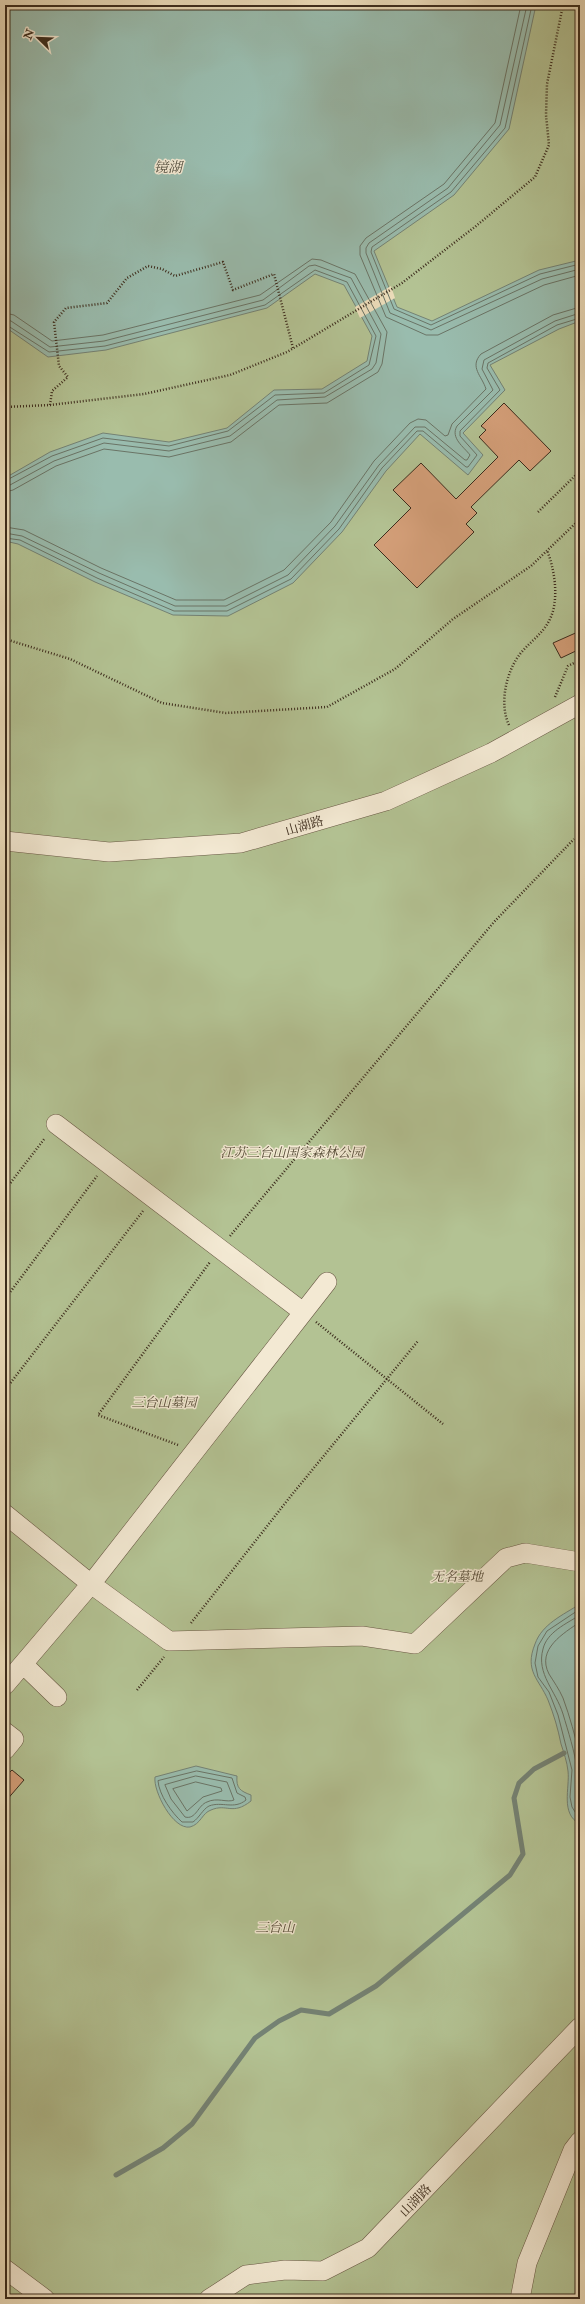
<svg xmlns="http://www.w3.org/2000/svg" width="585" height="2304" font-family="'IM FELL Double Pica','Noto Serif SC',serif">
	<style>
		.green { fill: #b3c293; stroke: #787758 }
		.water { fill: #99bcae; stroke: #748274 }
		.pier { fill: #ecddbb }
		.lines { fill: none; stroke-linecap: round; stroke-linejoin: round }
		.shore { stroke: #6a7466; stroke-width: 1 }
		.stream { stroke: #748274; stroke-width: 5 }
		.building { fill: #d39e78; stroke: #3c2c1d }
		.minor-casing { stroke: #685844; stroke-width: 20 }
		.path { stroke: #3c2c1d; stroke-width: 2.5; stroke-dasharray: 1 2; stroke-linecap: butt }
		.minor { stroke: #f3e9d3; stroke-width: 19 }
		.labels { text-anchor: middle; stroke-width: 3; stroke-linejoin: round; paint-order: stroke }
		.street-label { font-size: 13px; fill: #3c2c1d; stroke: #f3e9d3 }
		.park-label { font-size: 13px; font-style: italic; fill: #544a35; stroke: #f3e9d3 }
		.water-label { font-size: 14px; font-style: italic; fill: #535041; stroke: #f3e9d3 }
	</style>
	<rect width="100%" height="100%" fill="#ecddbb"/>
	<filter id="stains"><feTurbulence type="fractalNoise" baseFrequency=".005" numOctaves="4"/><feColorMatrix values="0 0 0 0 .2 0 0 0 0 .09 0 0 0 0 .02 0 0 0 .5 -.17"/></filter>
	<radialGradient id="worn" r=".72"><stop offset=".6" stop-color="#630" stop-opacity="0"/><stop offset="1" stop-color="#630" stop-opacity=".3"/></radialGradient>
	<path class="green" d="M5,5H580V2299H5Z"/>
	<path class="water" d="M5,5H536L509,129L454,195L374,251L397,307L432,321L539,270L580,260V321L559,329L490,365L505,390L463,433L483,455L468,475L420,434L386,471L342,532L293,583L228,616L173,615L95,582L18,544L5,541V478L50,452L103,433L169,442L227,428L274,390L322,389L367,361L372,336L344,285L315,274L267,308L106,350L48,357L5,327Z
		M580,1604V1824C560,1814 570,1788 568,1771C567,1762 564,1753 561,1744C558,1729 554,1715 548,1700C539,1679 524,1671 535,1644C542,1624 563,1615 580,1604Z
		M196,1766L237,1776C236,1788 240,1791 251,1795V1801C232,1816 227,1803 211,1810C202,1813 201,1824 190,1827C173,1830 153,1791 155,1777Z"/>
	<path class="pier" d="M391,286L395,298L360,318L355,307Z"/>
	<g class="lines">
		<path class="shore" d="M521,5L495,123L444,184L366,238L360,246V255L386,317L426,335H438L544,285L580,275
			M527,5L500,125L448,188L369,243L366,248V253L390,313L431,330L542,279L580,269
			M532,5L505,128L451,192L372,247L371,252L394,309L431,325L540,274L580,264
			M5,313L14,315L52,341L103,335L260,295L312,259L321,260L355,274L387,332L382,364L378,372L327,403L279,405L231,442L169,457L104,449L56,466L13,490L5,492
			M5,319L11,321L50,347L104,341L263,300L309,266L315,265L351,278L381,334L376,363L372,369L325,397L277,400L230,436L169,451L104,443L54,461L10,485L5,486
			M5,324L49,352L105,346L265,305L315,270L347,282L376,336L369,365L324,393L275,395L228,431L169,446L103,438L52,456L5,481
			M5,527L24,530L101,568L176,600H224L284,570L331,522L374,461L410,423L418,419L426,420L445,436L448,435L452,424L486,389C482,376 469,367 481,354L553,315L580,307
			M5,533L22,536L99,573L175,606H226L288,575L335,526L379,465L415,427H425L465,460H467L470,455C464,447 450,438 457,426L493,390L482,369L484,360L555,321L580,313
			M5,538L20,540L97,578L174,611H227L291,579L339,529L382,468L417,431H423L466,467H468L477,455L460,436V431L500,390L487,368L488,363L557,325L580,318
			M580,1609L547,1631L538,1646L535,1663L538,1677L549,1692L558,1715L572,1770L570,1797L572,1807L580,1820
			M580,1615C566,1624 547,1632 543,1649C536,1674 556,1691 563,1714C568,1731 575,1752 577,1770C579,1785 574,1798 580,1812
			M580,1622C564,1633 536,1649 549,1674C554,1682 559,1689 563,1698C570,1717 575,1736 580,1756
			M197,1771L232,1778L237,1793L245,1797L246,1800C234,1810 222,1801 209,1806C203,1809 199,1818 193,1822H182C172,1813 159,1795 158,1781Z
			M196,1776L227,1782L234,1800C227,1803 217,1797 207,1802C198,1805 196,1820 185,1817L171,1799L165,1785Z
			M196,1782L221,1788L222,1791L203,1797L187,1811L173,1789Z"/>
		<path class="stream" d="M116,2175L163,2148L192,2124L255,2038L279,2021L301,2010L329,2014L376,1986L510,1875L523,1854L514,1798L519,1783L534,1769L564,1753"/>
	</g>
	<path class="building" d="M504,403L551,451L530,471L519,460L471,507L477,513L466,524L474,532L417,588L374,545L411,508L393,490L421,463L456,499L498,457L479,437L486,430L481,426Z
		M580,631V649L561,658L553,643Z
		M12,1770L24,1780L5,1802V1777Z"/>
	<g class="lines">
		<g class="minor-casing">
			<path id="minor" d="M5,841L109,852L241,843L386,801L491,753L580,704
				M56,1124L303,1312
				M5,1514L91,1584L169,1641L362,1636L415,1644L506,1558L525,1553L580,1562
				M23,1664L57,1697
				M5,1685L91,1584L327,1282
				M5,1732L14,1739L5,1750
				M5,2269L45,2299
				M209,2299L246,2275L285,2270L323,2271L368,2248L580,2027
				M520,2299L527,2263L573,2150L580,2141"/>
		</g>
		<path class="path" d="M50,405L52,391L68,377L59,366L54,322L66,308L107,303L127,278L148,266L162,269L175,276L223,262L233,290L274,274L293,348
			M5,407L50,405L144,394L230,375L287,352L402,283L476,226L535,177L549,145L546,115L547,84L563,5
			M538,512L580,471
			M5,639L70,659L162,703L226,713L327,707L395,669L453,619L531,566L580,519
			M555,697L568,666L580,660
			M509,725C499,704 506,672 520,654C532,639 547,632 553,611C558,592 554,568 547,550
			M5,1190L45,1138
			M230,1236L494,922L574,839
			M5,1299L97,1176
			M316,1322L443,1424
			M5,1390L143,1211
			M178,1445L98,1415L210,1262
			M191,1623L290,1497L418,1341
			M137,1690L164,1657"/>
		<use href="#minor" class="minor"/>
	</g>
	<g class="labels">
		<g class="street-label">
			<text transform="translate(304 825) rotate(-16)" y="5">山湖路</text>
			<text transform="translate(415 2200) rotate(-46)" y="5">山湖路</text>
		</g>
		<g class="park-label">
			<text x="292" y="1157">江苏三台山国家森林公园</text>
			<text x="164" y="1407">三台山墓园</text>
			<text x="457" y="1581">无名墓地</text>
			<text x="275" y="1932">三台山</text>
		</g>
		<g class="water-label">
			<text x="168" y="172">镜湖</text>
		</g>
	</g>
	<rect width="585" height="2304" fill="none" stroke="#ecddbb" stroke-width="20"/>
	<rect x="6" y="6" width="573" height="2292" fill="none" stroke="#3c2c1d" stroke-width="2"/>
	<rect x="10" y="10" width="565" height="2284" fill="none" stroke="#3c2c1d"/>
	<g transform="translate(38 38) rotate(293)" stroke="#f3e9d3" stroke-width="3" paint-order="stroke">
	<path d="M0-3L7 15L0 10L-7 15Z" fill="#3c2c1d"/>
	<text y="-6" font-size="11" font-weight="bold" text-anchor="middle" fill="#3c2c1d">N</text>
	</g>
	<rect width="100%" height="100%" filter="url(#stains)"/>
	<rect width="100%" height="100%" fill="url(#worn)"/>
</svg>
